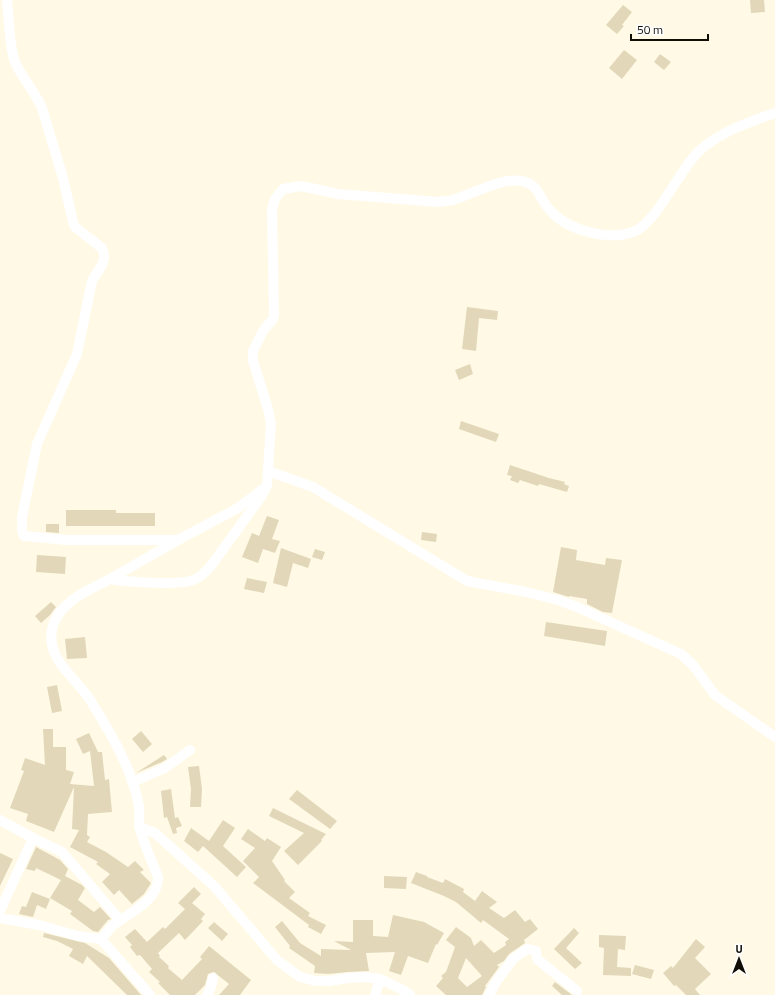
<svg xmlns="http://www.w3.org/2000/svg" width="775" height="995" font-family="'Titillium Web',sans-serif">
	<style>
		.building { fill: #e2d8b9; fill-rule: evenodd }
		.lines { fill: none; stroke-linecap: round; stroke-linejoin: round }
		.minor { stroke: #fff; stroke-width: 10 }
	</style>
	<rect width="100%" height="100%" fill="#fff9e6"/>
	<path class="building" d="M750,0H764L765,12L751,13Z
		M623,5L632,12L622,25L624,26L617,34L606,25Z
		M624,50L637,60L622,79L609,68Z
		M660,54L671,62L664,70L654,62Z
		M467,307L498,311L497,320L479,318L476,351L462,349Z
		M470,364L473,374L459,380L455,370Z
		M461,421L499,434L496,442L459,429Z
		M510,465L549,478L565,482L564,484L569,486L567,492L539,484L538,486L520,480L518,483L510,480L512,476L507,475Z
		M66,510H116V513H155V526H66Z
		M267,516L279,520L272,539L280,541L275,553L263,549L258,563L242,557L252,533L259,536Z
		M46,524H59V533L46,532Z
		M422,532L437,534L436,542L421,540Z
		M561,547L577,550L576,560L605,565L606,558L622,560L612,613L603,612L587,604V599L569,596V597L553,592Z
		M281,548L311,559L308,568L293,563L287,587L273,583Z
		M315,549L325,552L322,560L312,557Z
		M37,555L66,557L65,574L36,572Z
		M247,578L267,582L264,593L244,589Z
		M51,602L56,607L50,615L41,623L35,616Z
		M546,622L607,631L605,646L544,636Z
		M85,637L87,658L67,659L65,639Z
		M57,685L62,711L52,713L47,687Z
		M43,729H53V747H66V770L74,772L70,784L94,786L90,751L83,754L76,739L89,733L98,752H102L105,780L109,779L112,812L88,814L87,835L90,837L87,842L106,852L128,867L135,861L144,870L140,872L151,883L144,894L132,904L119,890L114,895L102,882L110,874L96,864L98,862L70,847L79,830L72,829L74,787L54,832L26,821L28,814L10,808L24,771L21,770L25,758L45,765Z
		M141,731L152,744L143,752L132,739Z
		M164,755L167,759L162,762L136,773Z
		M199,766L202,789L201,807H190L191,789L188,767Z
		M171,789L175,818L178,817L182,826L176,828L177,833L173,834L167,817L164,818L161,791Z
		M297,790L337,821L330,829L289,799Z
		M273,808L326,834L321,840L322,841L298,865L284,851L304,833L269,816Z
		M223,820L235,828L223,846L246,867L237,877L203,846L198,852L184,841L191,828L209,841Z
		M248,829L265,841L267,838L281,847L272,861L285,880L284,881L295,892L289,898L310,913L308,916L326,925L321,934L308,927L309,925L253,883L259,877L243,861L255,848L241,839Z
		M36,847L60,860L68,869L65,876L82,885L85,888L78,900L94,912L100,907L111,919L108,920L98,932L93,931L70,914L72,911L50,898L61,880L36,868L35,871L26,869Z
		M0,853L13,859L0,886Z
		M416,872L427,876V877L443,883L445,879L464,889L463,892L475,901L482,891L497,902L489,908L504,918L515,910L525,922L530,919L538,929L524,940L525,943L509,954L504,961L497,965L499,967L485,986L486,987L482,995H446L436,986L443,978L441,976L446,972L455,947L446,940L456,927L471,938L474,946L481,940L494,953L506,945L505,942L509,939L483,920L481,923L456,902L444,896L411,883ZM466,958L482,976L467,987L458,978Z
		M384,876L407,877L406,889L384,888Z
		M194,887L201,894L192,903L205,914L201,919L203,921L185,940L179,933L158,953L160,956L159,957L169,966L168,968L182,980L202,959L200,957L209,946L251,980L240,995H219L229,984L214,972L208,974L205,985L195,995H170L158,983L160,982L149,972L152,969L140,955L137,956L130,947L132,945L125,937L135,929L147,942L163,927L165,929L185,909L178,903Z
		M32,892L50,899L46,909L37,905L33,917L19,914L22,906L26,907Z
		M393,915L424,922L444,933L437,945L436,944L428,963L408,956L401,975L389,971L395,952L366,953L369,971L348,972L328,974L314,973L315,966L289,948L290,946L275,927L282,921L300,943L321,956V949L351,950L334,941L353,942V920H373V936L388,937Z
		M214,922L228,934L222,941L208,928Z
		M574,928L579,933L566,948L582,963L575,969L554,949Z
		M44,933L85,943L109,958L141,995H127L87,956L83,964L69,956L73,949L57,941L43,937Z
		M599,935L626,936L625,950L618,949L617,967L631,968V976L603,975L604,948L599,947Z
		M696,939L705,947L695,958L711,974L695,989L700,995H686L676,985L674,986L663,973L671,966L673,968Z
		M635,965L654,970L651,979L632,974Z
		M555,982L572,995H562L552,986Z"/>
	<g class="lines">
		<path class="minor" d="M7,0C9,18 9,46 15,62C22,78 35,92 42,108L63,178L73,222L75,227L102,248L104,254V259L102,265L92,281L77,354L37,444L22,517V531L24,536L67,540H178L238,508L263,489
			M268,471L313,487L467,581L526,592L558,600L577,607L681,654L693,665L715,695L775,737
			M110,579L178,540
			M133,782L165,768L190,750
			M0,820L33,838L62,852L120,920
			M139,827L155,833L214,886L277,960L300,977L316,981H329L348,978L365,977L380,979L405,991L410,995
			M0,911L33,838
			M0,918L39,925L78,936L101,939L150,995
			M101,939C106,934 110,927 116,923C132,912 159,899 158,877C152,861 144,845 140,829C138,822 140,815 139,808C138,799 135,789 132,781C123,753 107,728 92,703C78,678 46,662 52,629C58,602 89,590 110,579C127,582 174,585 190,581C199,579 204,573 210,567L261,497L267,485L271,424L268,409L253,361V351L263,331L273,319L274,315L272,209L275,199L283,189L301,186L338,194L438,202C443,201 449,201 453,200C473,194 505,175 526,182C539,187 541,200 549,209C566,230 607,241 633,232C656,224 680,169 699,151C720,132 749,122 775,113
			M207,995L211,987L213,978
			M375,995L380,979
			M489,995L496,982L513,959L527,949L536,951L537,959L577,991"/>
	</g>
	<g transform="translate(739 959)" stroke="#ffffff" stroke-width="3" paint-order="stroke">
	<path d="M0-3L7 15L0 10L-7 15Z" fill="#100d04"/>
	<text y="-6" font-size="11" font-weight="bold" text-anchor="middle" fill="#100d04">U</text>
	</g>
	<path d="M631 34v6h77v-6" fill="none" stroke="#100d04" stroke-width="2"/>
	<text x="637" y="34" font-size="12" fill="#100d04" stroke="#ffffff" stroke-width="3" paint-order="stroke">50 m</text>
</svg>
